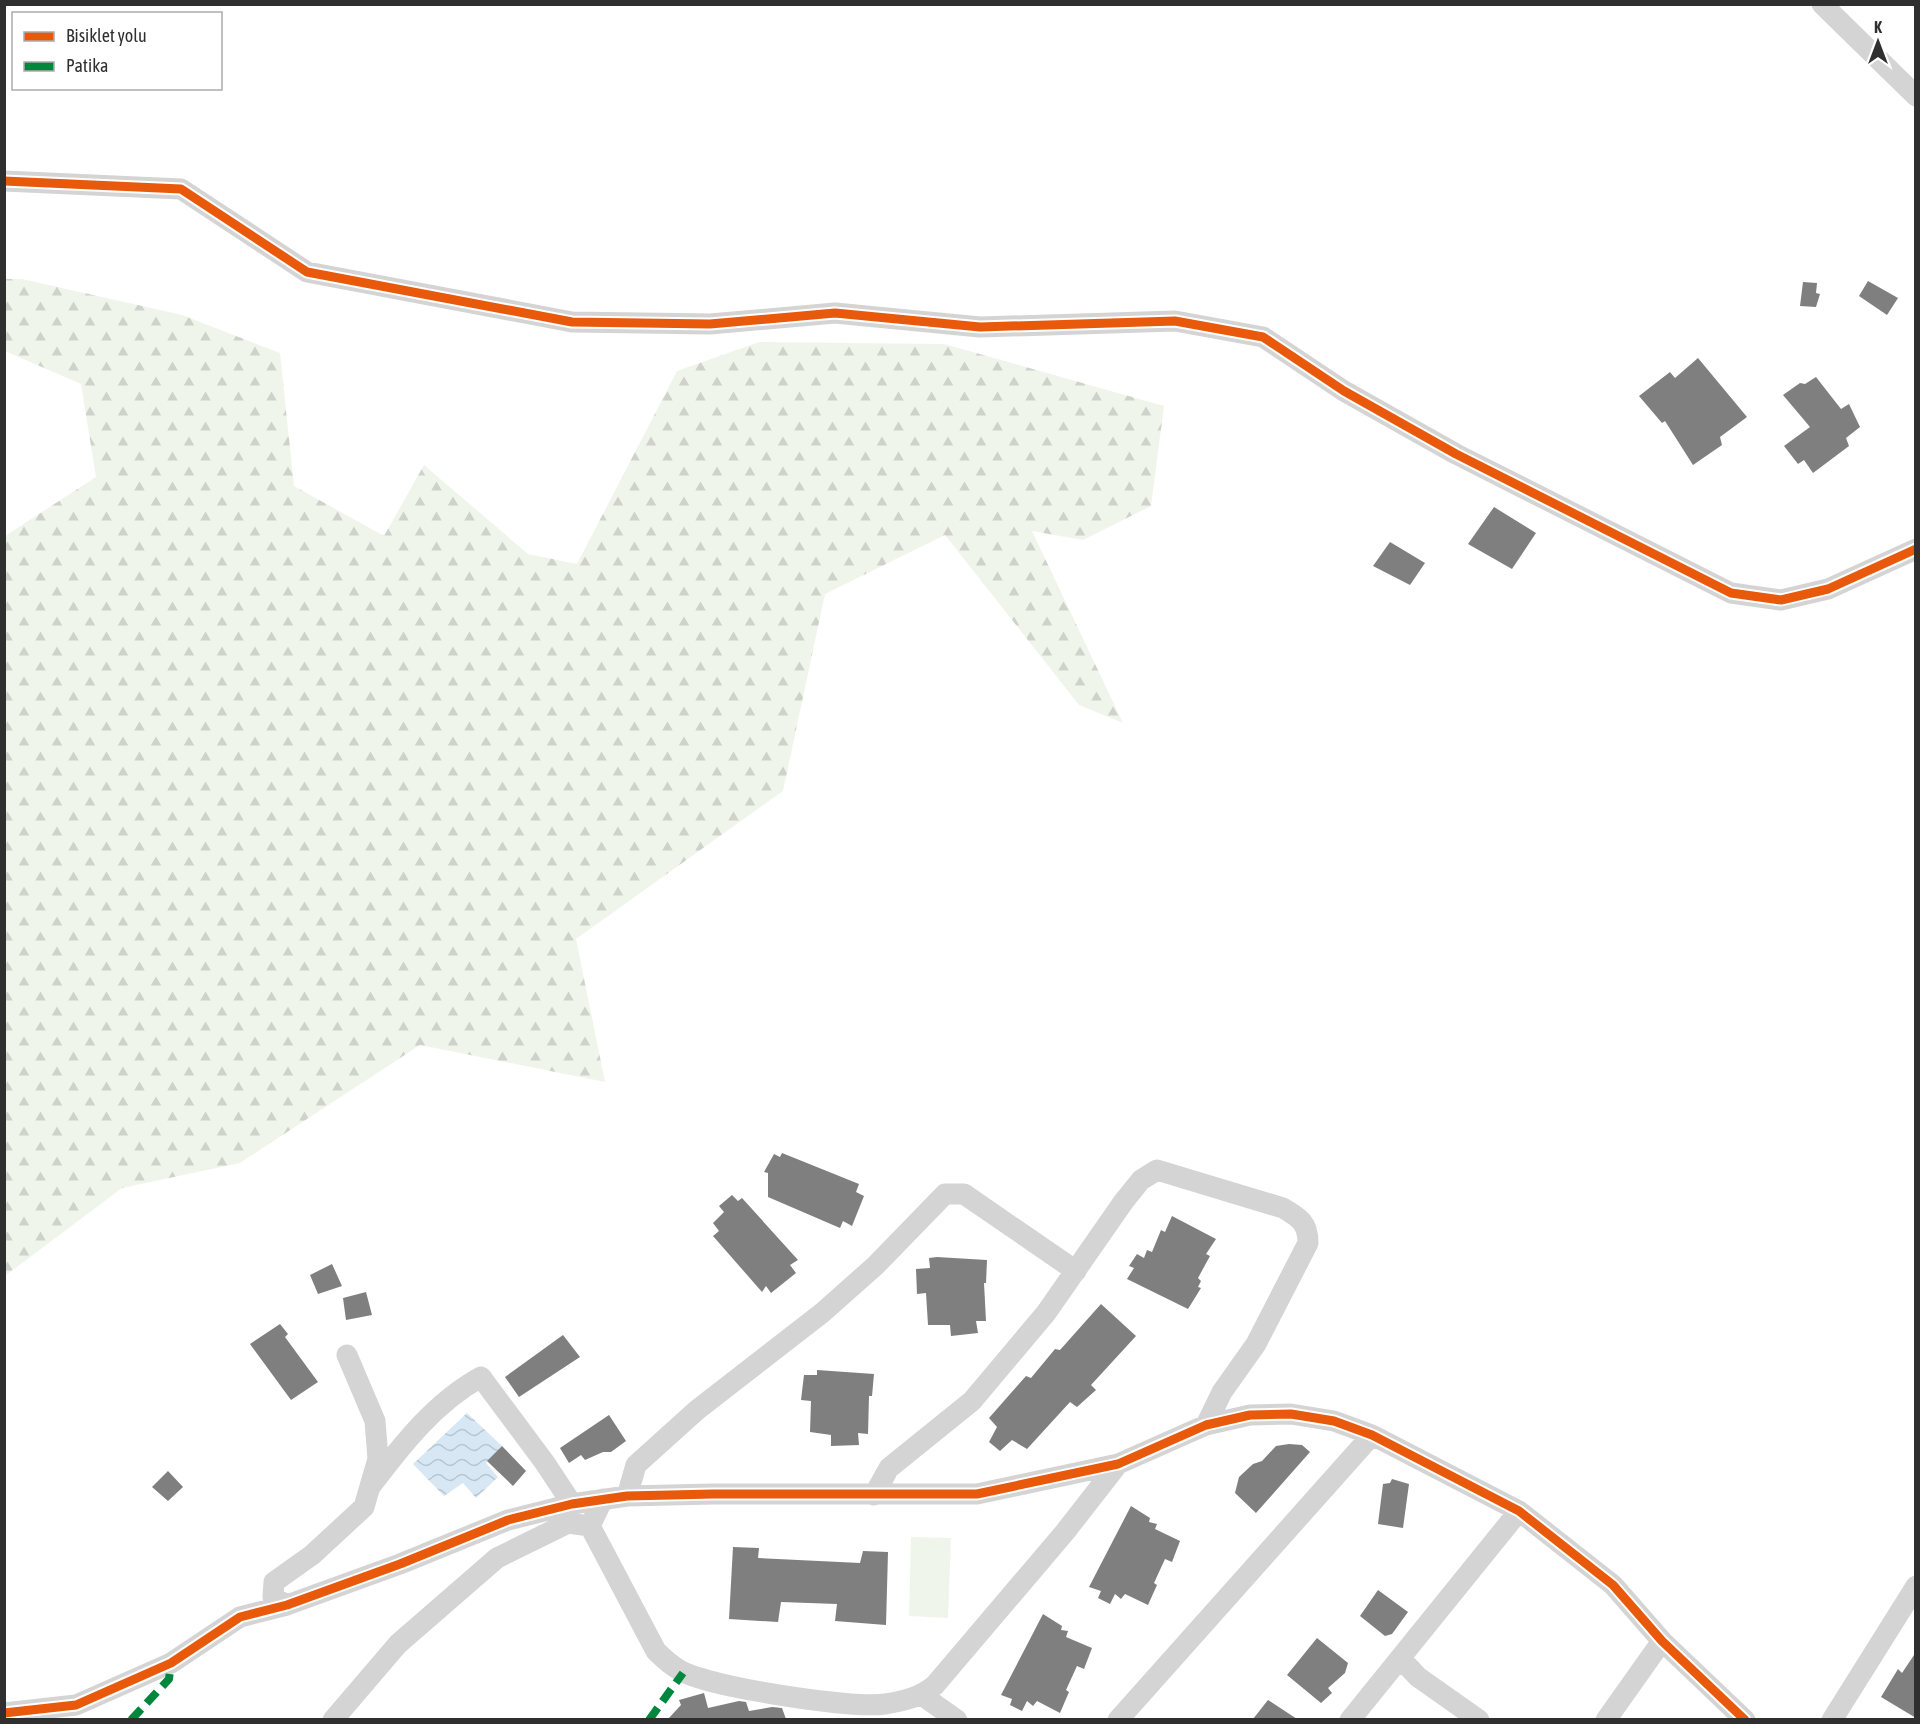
<svg xmlns="http://www.w3.org/2000/svg" width="1920" height="1724" font-family="'Asap Condensed',sans-serif">
	<style>
		.grass { fill: #f0f5ec }
		.forest { fill: url(#forest-firs) }
		.water { fill: url(#water-waves) }
		.building { fill: #7f7f7f }
		.lines { fill: none; stroke-linecap: round; stroke-linejoin: round }
		.minor { stroke: #d4d4d4; stroke-width: 21 }
		.quiet { stroke: #00873e; stroke-width: 8; stroke-dasharray: 15 8; stroke-linecap: butt }
		.cycleway-casing { stroke: #fff; stroke-width: 13 }
		.cycleway { stroke: #e8590c; stroke-width: 9 }
	</style>
	<defs>
		<pattern id="forest-firs" width="22" height="20" patternUnits="userSpaceOnUse" patternTransform="scale(1.5)"><rect width="22" height="20" fill="#f0f5ec"/><path d="M5 1l3.5 6h-7zM16 11l3.5 6h-7z" fill="#ced2cb"/></pattern>
		<pattern id="water-waves" width="16" height="10" patternUnits="userSpaceOnUse" patternTransform="scale(1.5)"><rect width="16" height="10" fill="#d7e7f4"/><path d="M0 5q4-4 8 0t8 0" fill="none" stroke="#b9c6d2"/></pattern>
	</defs>
	<rect width="100%" height="100%" fill="#fff"/>
	<path class="grass" d="M911,1537L951,1538L948,1618L909,1616Z"/>
	<path class="forest" d="M5,279H22L182,315L280,353L294,486L384,536L424,465L528,554L577,564L677,371L759,342L944,344L1164,406L1151,506L1083,540L1032,531L1123,723L1079,705L945,535L825,594L783,791L576,939L605,1082L420,1045L240,1163L122,1188L5,1276V536L96,477L81,384L5,351Z"/>
	<path class="water" d="M467,1413L502,1446L486,1463L498,1477L476,1498L463,1483L444,1496L413,1464Z"/>
	<path class="building" d="M1868,281L1898,298L1887,315L1859,296Z
		M1803,282L1817,283L1816,293L1820,294L1816,307L1800,306Z
		M1698,358L1747,417L1720,437L1722,445L1693,465L1665,421L1662,423L1639,396L1670,372L1675,378Z
		M1816,377L1841,409L1849,404L1860,427L1846,438L1849,446L1813,473L1804,460L1798,464L1784,446L1810,427L1783,395L1800,383L1805,384Z
		M1494,507L1536,533L1512,569L1468,544Z
		M1390,542L1425,563L1410,585L1373,566Z
		M782,1153L859,1184L856,1192L864,1196L852,1226L843,1221L840,1228L768,1197V1173L764,1172L774,1154L780,1157Z
		M732,1195L738,1201L742,1198L798,1260L790,1265L796,1273L771,1293L766,1286L762,1292L713,1236L719,1231L713,1223L724,1212L719,1206Z
		M1172,1216L1216,1239L1206,1254L1210,1256L1198,1278L1201,1281L1198,1287L1201,1288L1188,1309L1127,1279L1134,1268L1129,1266L1137,1254L1144,1258L1147,1250L1152,1252L1161,1230L1165,1232Z
		M937,1257L987,1260L986,1283H984L986,1321H976L978,1333L951,1336L950,1325H928L926,1293L917,1294L916,1269L930,1268L929,1258Z
		M332,1264L342,1286L318,1294L310,1275Z
		M366,1292L372,1315L346,1320L343,1298Z
		M1101,1304L1136,1336L1091,1385L1096,1390L1077,1407L1070,1402L1027,1449L1012,1440L1000,1451L989,1442L997,1427L989,1418L1026,1376L1031,1378L1055,1349L1060,1350Z
		M280,1324L288,1334L285,1337L318,1382L291,1400L250,1344Z
		M563,1335L580,1357L519,1397L505,1377Z
		M817,1370L874,1374L872,1396H869L868,1434L858,1433L859,1445L831,1446V1435L810,1432L811,1401L801,1400L804,1375H817Z
		M609,1415L626,1441L611,1452H603L585,1460L581,1455L569,1463L560,1448Z
		M1289,1444L1302,1445L1310,1452L1256,1513L1235,1493L1239,1477L1253,1464L1262,1461L1276,1446Z
		M502,1446L526,1471L513,1486L487,1461Z
		M168,1471L183,1487L168,1501L152,1487Z
		M1392,1479L1409,1484L1403,1528L1378,1524L1383,1484L1390,1483Z
		M1131,1506L1150,1518L1149,1522L1157,1524L1155,1529L1180,1541L1172,1562L1165,1559L1154,1583L1157,1585L1148,1605L1125,1594L1121,1599L1115,1594L1110,1604L1098,1598L1101,1591L1089,1587Z
		M733,1547L759,1548L758,1558L860,1563L863,1551L888,1552L886,1625L835,1621L837,1604L781,1602L778,1622L729,1619Z
		M1378,1590L1408,1612L1392,1634L1385,1636L1360,1616Z
		M1043,1614L1062,1626L1061,1630L1068,1631L1066,1637L1092,1648L1084,1669L1077,1666L1066,1690L1069,1692L1060,1713L1037,1701L1033,1706L1027,1701L1022,1711L1010,1705L1012,1699L1001,1695Z
		M1317,1638L1348,1663L1345,1673L1328,1688L1332,1693L1321,1703L1287,1675Z
		M1916,1652V1718L1881,1697L1898,1669L1902,1673Z
		M704,1693L708,1708L739,1701L746,1702L749,1711L772,1707L782,1708L786,1719H668L681,1705L679,1700Z
		M1268,1700L1297,1719H1253Z"/>
	<g class="lines">
		<path class="minor" d="M1822,4L1916,96
			M4,181L181,189L307,272L572,322L710,324L835,313L980,327L1175,321L1263,337L1344,391L1456,454L1731,593L1781,600L1828,589L1916,549
			M370,1487C401,1446 435,1402 481,1377L545,1463L572,1504
			M874,1495L889,1468L972,1401L1046,1313L1124,1201L1141,1180L1157,1170L1283,1208C1300,1218 1308,1223 1308,1243L1256,1344L1222,1392L1206,1425
			M627,1496L636,1465L697,1410L822,1313L875,1266L945,1194H964L1076,1271
			M603,1499L590,1526L656,1651C664,1659 672,1666 681,1671C711,1687 851,1709 885,1704C904,1701 921,1697 935,1685L1065,1532L1118,1464
			M287,1605L273,1597L274,1582L312,1555L364,1507L378,1459L375,1421L347,1355
			M1401,1659L1418,1677L1479,1720
			M923,1696L957,1720
			M4,1713L76,1705L171,1663L240,1617L287,1605L400,1564L508,1520L572,1504L627,1496L713,1494H977L1118,1464L1206,1425L1250,1415L1291,1414L1334,1421L1372,1435L1519,1511L1613,1585L1662,1641L1745,1720
			M333,1720L398,1644L497,1558L568,1523L590,1526
			M1118,1720L1372,1435
			M1350,1720L1519,1511
			M1606,1720L1662,1641
			M1832,1720L1916,1586"/>
		<path class="quiet" d="M131,1720L169,1679L171,1663
			M649,1720L683,1673"/>
		<g class="cycleway-casing">
			<path id="cycleway" d="M4,181L181,189L307,272L572,322L710,324L835,313L980,327L1175,321L1263,337L1344,391L1456,454L1731,593L1781,600L1828,589L1916,549
				M4,1713L76,1705L171,1663L240,1617L287,1605L400,1564L508,1520L572,1504L627,1496L713,1494H977L1118,1464L1206,1425L1250,1415L1291,1414L1334,1421L1372,1435L1519,1511L1613,1585L1662,1641L1745,1720"/>
		</g>
		<use href="#cycleway" class="cycleway"/>
	</g>
	<rect width="1920" height="1724" fill="none" stroke="#2f2f2f" stroke-width="12"/>
	<rect x="12" y="12" width="210" height="78" fill="#ffffff" stroke="#acacac" stroke-width="1.5"/>
	<rect x="24" y="32" width="30" height="9" fill="#e8590c" stroke="#acacac" stroke-width="1.5"/>
	<text x="66" y="42" font-size="18" fill="#2f2f2f">Bisiklet yolu</text>
	<rect x="24" y="62" width="30" height="9" fill="#00873e" stroke="#acacac" stroke-width="1.5"/>
	<text x="66" y="72" font-size="18" fill="#2f2f2f">Patika</text>
	<g transform="translate(1878 42)" stroke="#ffffff" stroke-width="4.5" paint-order="stroke">
	<path d="M0-4.5L10 22L0 15L-10 22Z" fill="#2f2f2f"/>
	<text y="-9" font-size="16" font-weight="bold" text-anchor="middle" fill="#2f2f2f">K</text>
	</g>
</svg>
